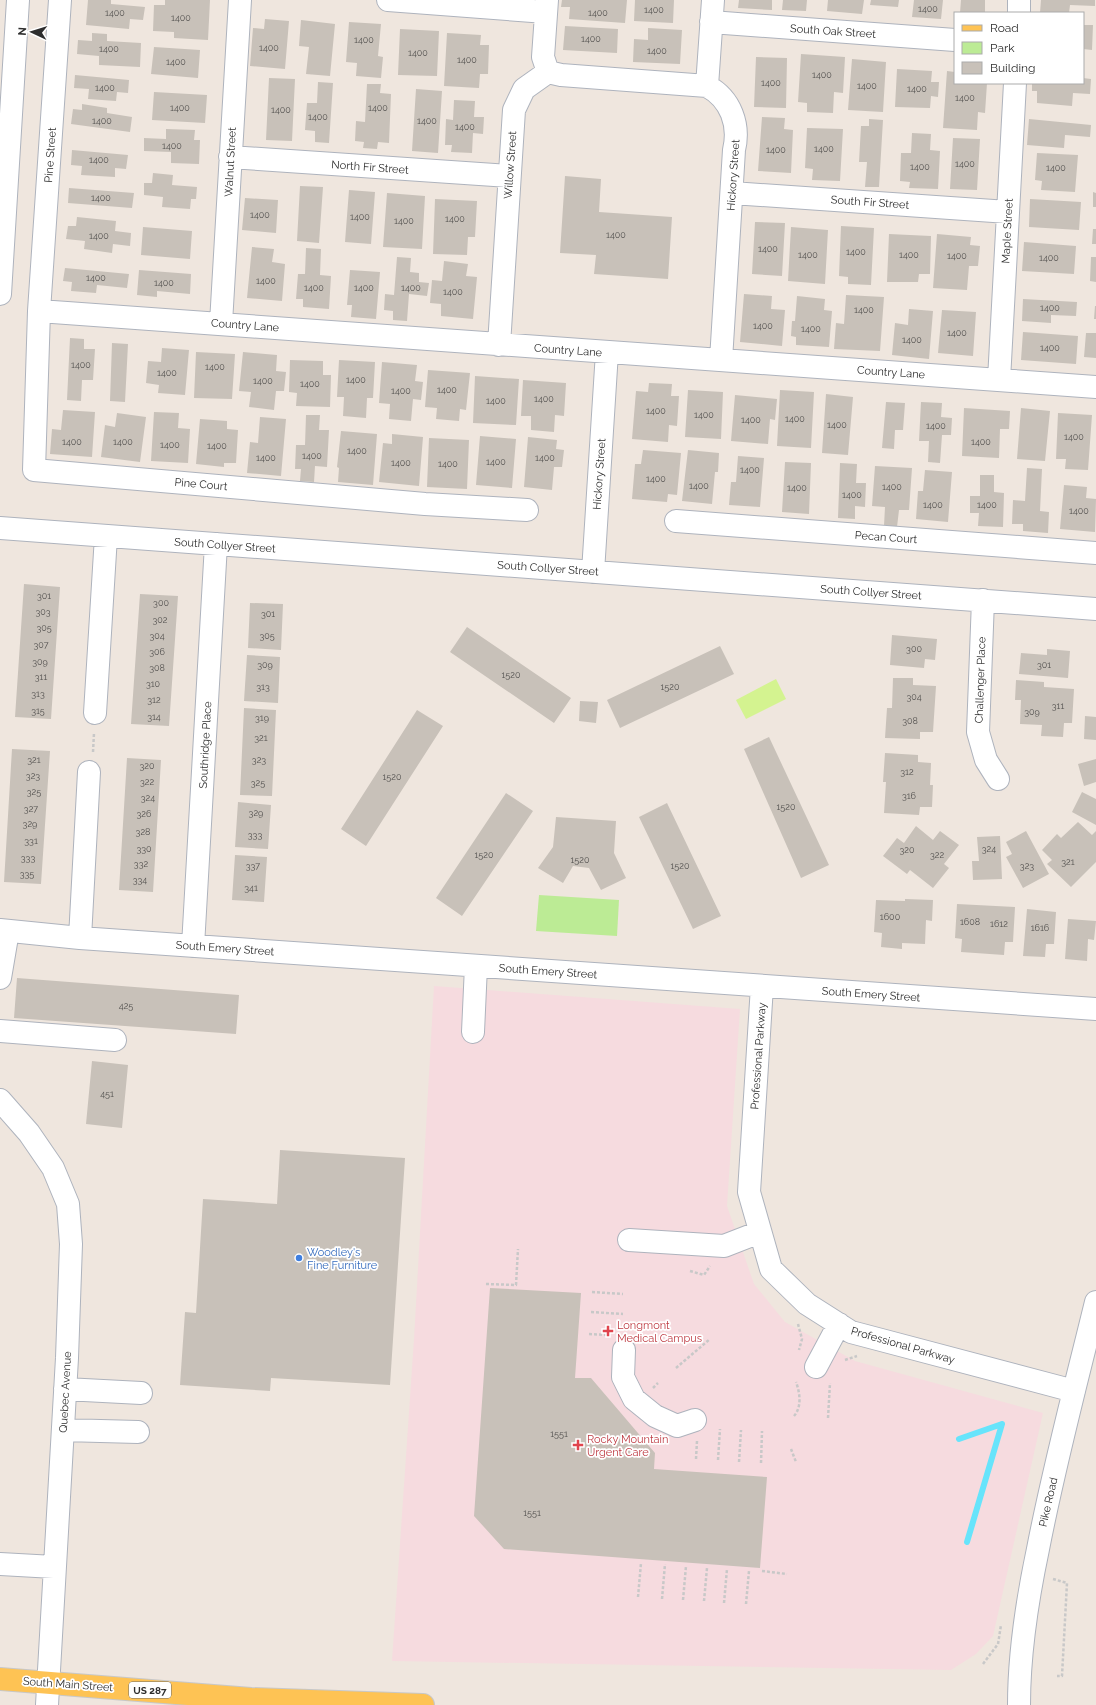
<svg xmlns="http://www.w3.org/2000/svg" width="1096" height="1705" font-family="Raleway,sans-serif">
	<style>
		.medical { fill: #f6dbdf }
		.green { fill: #bceb95 }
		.pitch { fill: #d4f390 }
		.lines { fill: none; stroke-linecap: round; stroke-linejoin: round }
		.stream { stroke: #67e4fb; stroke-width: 6 }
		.building { fill: #c8c1b9 }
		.minor-casing { stroke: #aeb3bd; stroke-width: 24 }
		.major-casing { stroke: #c8c8c8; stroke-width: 24 }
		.path { stroke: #c8c8c8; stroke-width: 2.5; stroke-dasharray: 3 2; stroke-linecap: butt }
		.minor { stroke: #fff; stroke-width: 22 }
		.major { stroke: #fec354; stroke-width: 22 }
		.shop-dot { fill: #3f7fe0; stroke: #fff; stroke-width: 1.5 }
		.health-dot { fill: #e0444e; stroke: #fff; stroke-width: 1.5 }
		.labels { text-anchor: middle; stroke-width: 3.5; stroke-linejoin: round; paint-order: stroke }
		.number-label { font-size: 9px; fill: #545250 }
		.shield { fill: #fff; stroke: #6c6c6c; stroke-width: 1 }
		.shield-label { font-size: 10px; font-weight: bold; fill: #2d2d2d }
		.street-label { font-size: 11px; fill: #2d2d2d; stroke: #fff }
		.shop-label { font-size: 11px; fill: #366cbe; stroke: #fff; text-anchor: start }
		.health-label { font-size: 11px; fill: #be3a42; stroke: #fff; text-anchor: start }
	</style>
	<rect width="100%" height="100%" fill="#efe6de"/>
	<path class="medical" d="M434,986L740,1009L727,1206L754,1284L785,1322L855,1361L1043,1413L993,1636L976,1654L951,1670L392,1661L414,1339Z"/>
	<path class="green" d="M539,895L619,900L617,936L536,931Z"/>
	<path class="pitch" d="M776,679L786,699L746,719L736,700Z"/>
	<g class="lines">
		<path class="stream" d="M959,1439L1002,1424
			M967,1542L1002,1424"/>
	</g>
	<path class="building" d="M88,0H111V4L145,7L143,20L130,19L129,29L86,25Z
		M165,0H210L208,40L174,38V32L153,31L154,5H165Z
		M562,0H627L625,23L569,19L570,7H561Z
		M635,0H674L673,23L634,21Z
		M739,0H772V10L738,8Z
		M783,0H807L806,11L782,10Z
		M828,0H864L862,14L827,11Z
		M871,0H899L898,7L870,5Z
		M914,0H943L941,19L912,17Z
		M961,0H985V13H960Z
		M1041,0H1095V6L1070,5L1069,13H1040Z
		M265,19L289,21L285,69L250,66L253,28L264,29Z
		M301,20L335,24L330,76L306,74L309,47L299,46Z
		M349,22L381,24L378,56L383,57L381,78L356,76L357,63L346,62Z
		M1083,25H1093L1092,50L1083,49Z
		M565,26L618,29L617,53L563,50Z
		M648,28L682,30L680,64L633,62L634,39L648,40Z
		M400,29L439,31L437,76L398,75Z
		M92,33L107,34V41L141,43L140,67L99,65V56L77,54L78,40L92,41Z
		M447,33L481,35L480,45H489L488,74H480L479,88L444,86Z
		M154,47L200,50L198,78L151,74Z
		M801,54L845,57L843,93L834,92L833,113L807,112V103L798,102Z
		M756,57L787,58L786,108L754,107Z
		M852,59L886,62L883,112L848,110Z
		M897,69L932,71L931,82H939L938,97L931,96L930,108L895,107Z
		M947,71L955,72V83H987L985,113L978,112L977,130L943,128Z
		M75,75L129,80L128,93L117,92L116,101L88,99L89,89L74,88Z
		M269,78L295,79L292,141L266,140Z
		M1083,78L1091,79L1090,94L1073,93L1072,106L1037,103V91H1032V83H1083Z
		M318,82L333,83L329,143L315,142V131L305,130L307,103H317Z
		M367,84H381L380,93L391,94L389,143L378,142L377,149L363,148L364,142L355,141L356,121L365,122Z
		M416,89L442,91L438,153L412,151Z
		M154,92L207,95L205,123L152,120Z
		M454,100L475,101L474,117H484L483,134L473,133L472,153L451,152L452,145H445L446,119L453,120Z
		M82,104L107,108V113L132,117L130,132L71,124L73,109L82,110Z
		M762,117L785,118L784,129L793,130L791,173L758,171Z
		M869,119L883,120L879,187H865L867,162H859L861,126H869Z
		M1029,119L1091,125L1090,137L1065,135L1064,148L1027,145Z
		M807,128L843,129L840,181L812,180L813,169L805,168Z
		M166,129L195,130L194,140H200L199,164L171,163V152L144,151V138L166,139Z
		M912,133L931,134L930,150L940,151L938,189L909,188L910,182L900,181L901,153H911Z
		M953,138L980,139L977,190L950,189Z
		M72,150L128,155L126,169L115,168V177L81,175L82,166L71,165Z
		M1037,153L1078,155L1075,192L1041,190L1042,181L1035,180Z
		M153,173L173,175L172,185L197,187L196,199H191L190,209L162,207L163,197L144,195V183H152Z
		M565,176L601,179L599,212L672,217L668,279L594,274L596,255L560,253Z
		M300,186L323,187L319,243L297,241Z
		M69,188L134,193L132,208L68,203Z
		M349,190L375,192L371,244L345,242Z
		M1093,192L1096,193V207H1093Z
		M387,193L425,196L422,249L383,247Z
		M245,198L278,200L276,233L242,230Z
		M435,199L477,201L475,237H468L467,255L433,254Z
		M1030,199L1081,202L1079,230L1029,227Z
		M77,217L116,221L115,231L131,233L130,246L113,244L112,253L84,249L85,241L66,239L68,226H76Z
		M755,222L785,223L782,276L752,274Z
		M841,226L874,228L871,285L848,284V277L839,276Z
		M143,227L192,231L190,259L141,255Z
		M791,227L828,230L825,284L788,281Z
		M1093,229H1096V244H1092Z
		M889,234L931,236L930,274H919L918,282H887Z
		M937,234L971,237L970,245L980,246L978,266H969L967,290L933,288Z
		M1024,242L1076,246L1074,274L1022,271Z
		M252,247L274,249L272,262L285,264L282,301L247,298Z
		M306,248L321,249L320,275L331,276L329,309L303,307V299H296L298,274H305Z
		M397,257L411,258L410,272L419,273V282L429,283L427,296L409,294L407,321L393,320V311L384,310L385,294L394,295Z
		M1091,257H1096V282L1090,281Z
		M444,261L468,264L466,276L477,277L473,319L441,316V304L430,303L432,280L442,281Z
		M65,268L129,274L127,288L97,285L96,293L71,291L72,282L63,281Z
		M139,270L191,274L190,294L157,291V297L137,295Z
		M350,270L380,272L376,319L351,317L352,305H347Z
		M744,294L772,296L771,309L785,310L782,346L740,342Z
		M846,295L884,297L880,351L834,349L836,323L844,324Z
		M797,296L825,299L824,310L832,311L829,347L796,345V337L791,336L792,321H795Z
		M1023,299L1077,302L1076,316L1051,315V323L1022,321Z
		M1095,306H1096V319H1094Z
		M909,309L933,311L929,359L892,355L895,323L908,325Z
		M942,310L976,312L973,356L938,353Z
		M1023,332L1078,336L1076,364L1021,360Z
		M1086,333H1096V358L1084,357Z
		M70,338L84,339V349H95L93,380H82L81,401L67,400Z
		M112,343L128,344L125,402L110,401Z
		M162,348L189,350L185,395L158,393L159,385L146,383L148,361L161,362Z
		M196,352L235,354L232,399L194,398Z
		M243,352L277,355L276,371L286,372L284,391H276L274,410L249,407L251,392L239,391Z
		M290,360L323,361V375H331L330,407L296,406L297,393L289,392Z
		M339,360L375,362L373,398H367L366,418L343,416L344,397H337Z
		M382,362L417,365L415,381L423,382L421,400L413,399L411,421L389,419L390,404L379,403Z
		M428,370L470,373L466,410L460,409L459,421L436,419L437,408L425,407Z
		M475,376L519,379L516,425L473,423Z
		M523,380L566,383L564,416L555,415L554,432L531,430V416H521Z
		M649,383L672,384L671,396H679L677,426L669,425L668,442L632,439L636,391L648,392Z
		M688,390L723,392L721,439L685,437Z
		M780,390L814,392L811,448L777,446Z
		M826,394L853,397L848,455L822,453Z
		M735,395L777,399L775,420L770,419L768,444L731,441Z
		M886,402L905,403L903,430H895L894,449L882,448Z
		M921,402L942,403L941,417L952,418L951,435H942L940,463L928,462L929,441H919Z
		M964,408L1010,411L1009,429H1000L999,458L962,456Z
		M1021,408L1050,411L1045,461L1017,459Z
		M63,410L95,412L92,457L50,454L52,429L61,430Z
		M154,412L179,413L178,428L190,429L188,463L151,461Z
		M117,413L146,417L140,462L101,457L105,425L115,427Z
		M1058,413L1092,415L1088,470L1065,469L1066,459H1056Z
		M306,415H320L319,430H329L327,467L315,466L314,482L300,481L301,469H295L296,445H305Z
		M260,417L286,419L281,476L247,473L250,442L258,443Z
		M200,419L227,421V429L238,430L236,463H224V467L196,464Z
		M341,431L377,434L373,485L338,482L339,468L337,467Z
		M392,434L423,437L419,486L379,482L383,443L392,444Z
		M480,436L516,439L512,488L476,485Z
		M528,437L557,440L556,449L564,450L562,467H554L552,490L524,487Z
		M429,438L469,440L467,489L427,487Z
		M643,450L681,453L677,495L668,494L667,502L632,499L635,464H641Z
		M688,450L719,453L718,472H715L712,504L682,501Z
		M738,456L764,458L760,507L729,505L731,482H736Z
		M785,462L811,463L809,514L782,512Z
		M840,463L857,464L856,483H866L865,507L855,506V519L838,518Z
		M875,466L912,468L909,510H899L897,527L884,526L885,507L872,506Z
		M1027,468L1042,469L1040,511L1049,512L1048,533L1023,531V524H1012L1013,500L1025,501Z
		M925,470L952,472L948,522L916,519L918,491H923Z
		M980,475H994V492L1004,493L1003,527L978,526L979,513H970V496H980Z
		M1064,485L1087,487L1086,498L1096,499L1095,532L1060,529Z
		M24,584L60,587L51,719L15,717Z
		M140,594L178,596L169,726L131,724Z
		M250,603L283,604L281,650L248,648Z
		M467,627L571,698L554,723L450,652Z
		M892,635L937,639L935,660L925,659L924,668L890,665Z
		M720,646L734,674L620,728L607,700Z
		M1047,649L1070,651L1068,678L1019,674L1021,653L1047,655Z
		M247,655L280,657L278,703L244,701Z
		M893,678H913V685L936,686L933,732H920V739L885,738L887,708H892Z
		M1016,680L1044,682V687L1074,689L1072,723H1064L1063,737L1041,736L1042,725L1020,724L1021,700H1015Z
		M580,701L598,702L596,723L579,721Z
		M244,708L276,710L272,796L240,795Z
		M417,710L443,726L366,846L341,829Z
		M1085,716L1096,717V740L1084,739Z
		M769,737L829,865L801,878L744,749Z
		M12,749L50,751L41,884L4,882Z
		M885,753L918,755V762L931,763L930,785H933L932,807H920L919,815L884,813L886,782H883Z
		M127,758L161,760L153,892L119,890Z
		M1096,759V782L1084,786L1078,764Z
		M1082,792L1096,799V825L1072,812Z
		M506,793L533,811L462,916L436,898Z
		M238,802L271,805L268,849L235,847Z
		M667,803L721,916L693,929L639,817Z
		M556,817L616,821L614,853L626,878L601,890L589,868L573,866L563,883L538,868L553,847Z
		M1078,822L1092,835L1096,831V862L1071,887L1047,864L1052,860L1042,850L1057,834L1061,838Z
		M916,826L933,840L940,831L959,845L944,864L949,868L933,888L910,870L907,874L883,856L897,838L904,843Z
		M1026,831L1049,874L1023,888L1006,857L1012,854L1006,842Z
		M1000,836L1002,879L973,880L972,861H979L977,837Z
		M235,855L267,857L264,902L232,900Z
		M905,899L933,900L932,921L926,920L925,944L902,943V949L881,947L882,933L874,932L876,900L905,901Z
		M957,904L1015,907L1013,942H1005L1004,955L961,952L962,939L955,938Z
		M1027,909L1056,912L1054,944H1046L1045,957L1023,956Z
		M1068,919L1096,921L1094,940L1088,939L1087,961L1065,959Z
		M17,978L239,995L236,1034L14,1018Z
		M92,1061L128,1065L122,1128L86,1124Z
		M280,1150L405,1158L390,1385L271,1378L270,1391L180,1385L185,1312L196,1313L203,1199L277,1204Z
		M490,1288L581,1293L575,1378H591L655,1453L654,1469L767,1477L760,1568L504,1549L474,1516Z"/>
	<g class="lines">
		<g class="minor-casing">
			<path id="minor" d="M60,0L39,311L34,470L425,504L527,510
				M388,0L546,12
				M547,0L543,57L548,72
				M713,0L707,86C731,99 740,125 734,150L721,360
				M1019,13V0
				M711,22L955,40
				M548,72L561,75L707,86
				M230,157L509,176
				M732,193L1008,212
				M0,294L18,0
				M39,311L1096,387
				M221,323L240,0
				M499,345L514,110L524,89L548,72
				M999,380L1015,83
				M676,521L1096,553
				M0,528L1096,609
				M593,572L607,352
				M983,600L978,732L986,760L998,779
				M95,713L106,536
				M0,930L80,938L1096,1009
				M80,938L89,772
				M193,946L216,544
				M0,978L8,931
				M762,986L749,1192L771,1269L807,1304L851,1332L1074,1391
				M0,1031L115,1040
				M473,1032L476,966
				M0,1100L29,1133L53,1168L68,1204L71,1244L67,1358L47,1705
				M629,1240L724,1246L760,1232
				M624,1350L623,1377L634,1399L655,1416L677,1426L695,1420
				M816,1367L839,1324
				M65,1389L141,1393
				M63,1430L138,1432
				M0,1564L54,1567
				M1019,1705C1019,1652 1027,1601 1038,1549C1054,1466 1076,1384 1096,1302"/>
		</g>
		<g class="major-casing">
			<path id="major" d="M0,1679L251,1699L423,1705"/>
		</g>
		<path class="path" d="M93,752L94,733
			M690,1271L704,1275L710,1266
			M486,1284L516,1285L518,1249
			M592,1292L623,1294
			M591,1312L623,1314
			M798,1324L802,1339L799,1350
			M589,1334L609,1335
			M845,1360L857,1356
			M676,1368L710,1339
			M653,1388L658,1383
			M794,1416C802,1407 800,1393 796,1382
			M828,1418L830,1383
			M791,1449L796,1462
			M696,1459L697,1441
			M718,1460L720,1429
			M739,1462L741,1430
			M761,1463L762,1431
			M762,1571L787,1574
			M1053,1579L1067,1583L1062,1676H1057
			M638,1597L641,1563
			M662,1599L665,1564
			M683,1600L686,1566
			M704,1601L707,1568
			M724,1603L727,1569
			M746,1604L749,1571
			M983,1664L998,1644L1001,1625"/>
		<use href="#minor" class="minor"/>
		<use href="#major" class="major"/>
	</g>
	<circle class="shop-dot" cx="299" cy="1258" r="4"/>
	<g class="health-dot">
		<path d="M606 1325h4v4h4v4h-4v4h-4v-4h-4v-4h4z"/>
		<path d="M576 1439h4v4h4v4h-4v4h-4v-4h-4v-4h4z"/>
	</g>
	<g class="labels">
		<g class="number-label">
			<text x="928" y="12">1400</text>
			<text x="654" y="13">1400</text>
			<text x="115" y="16">1400</text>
			<text x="598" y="16">1400</text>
			<text x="181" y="21">1400</text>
			<text x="591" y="42">1400</text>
			<text x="364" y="43">1400</text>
			<text x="269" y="51">1400</text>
			<text x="109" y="52">1400</text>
			<text x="657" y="54">1400</text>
			<text x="418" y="56">1400</text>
			<text x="467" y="63">1400</text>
			<text x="176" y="65">1400</text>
			<text x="822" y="78">1400</text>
			<text x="771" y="86">1400</text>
			<text x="867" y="89">1400</text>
			<text x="105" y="91">1400</text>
			<text x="917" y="92">1400</text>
			<text x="965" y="101">1400</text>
			<text x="180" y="111">1400</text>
			<text x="378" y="111">1400</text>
			<text x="281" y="113">1400</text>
			<text x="318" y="120">1400</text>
			<text x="102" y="124">1400</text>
			<text x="427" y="124">1400</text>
			<text x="465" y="130">1400</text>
			<text x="172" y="149">1400</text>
			<text x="824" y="152">1400</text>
			<text x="776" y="153">1400</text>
			<text x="99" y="163">1400</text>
			<text x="965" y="167">1400</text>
			<text x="920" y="170">1400</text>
			<text x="1056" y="171">1400</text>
			<text x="101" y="201">1400</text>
			<text x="260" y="218">1400</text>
			<text x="360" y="220">1400</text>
			<text x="455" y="222">1400</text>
			<text x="404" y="224">1400</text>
			<text x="616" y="238">1400</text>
			<text x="99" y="239">1400</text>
			<text x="768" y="252">1400</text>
			<text x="856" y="255">1400</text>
			<text x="808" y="258">1400</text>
			<text x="909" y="258">1400</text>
			<text x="957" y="259">1400</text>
			<text x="1049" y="261">1400</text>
			<text x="96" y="281">1400</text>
			<text x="266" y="284">1400</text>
			<text x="164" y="286">1400</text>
			<text x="314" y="291">1400</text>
			<text x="364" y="291">1400</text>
			<text x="411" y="291">1400</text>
			<text x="453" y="295">1400</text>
			<text x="1050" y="311">1400</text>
			<text x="864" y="313">1400</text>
			<text x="763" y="329">1400</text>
			<text x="811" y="332">1400</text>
			<text x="957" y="336">1400</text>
			<text x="912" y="343">1400</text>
			<text x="1050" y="351">1400</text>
			<text x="81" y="368">1400</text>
			<text x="215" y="370">1400</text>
			<text x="167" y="376">1400</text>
			<text x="356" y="383">1400</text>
			<text x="263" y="384">1400</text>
			<text x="310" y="387">1400</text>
			<text x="447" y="393">1400</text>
			<text x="401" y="394">1400</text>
			<text x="544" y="402">1400</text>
			<text x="496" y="404">1400</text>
			<text x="656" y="414">1400</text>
			<text x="704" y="418">1400</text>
			<text x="795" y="422">1400</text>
			<text x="751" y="423">1400</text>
			<text x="837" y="428">1400</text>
			<text x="936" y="429">1400</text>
			<text x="1074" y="440">1400</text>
			<text x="72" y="445">1400</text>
			<text x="123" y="445">1400</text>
			<text x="981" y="445">1400</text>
			<text x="170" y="448">1400</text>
			<text x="217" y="449">1400</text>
			<text x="357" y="454">1400</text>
			<text x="312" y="459">1400</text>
			<text x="266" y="461">1400</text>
			<text x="545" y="461">1400</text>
			<text x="496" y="465">1400</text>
			<text x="401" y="466">1400</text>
			<text x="448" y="467">1400</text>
			<text x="750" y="473">1400</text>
			<text x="656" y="482">1400</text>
			<text x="699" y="489">1400</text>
			<text x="892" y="490">1400</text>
			<text x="797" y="491">1400</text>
			<text x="852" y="498">1400</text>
			<text x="933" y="508">1400</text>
			<text x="987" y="508">1400</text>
			<text x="1079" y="514">1400</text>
			<text x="44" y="599">301</text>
			<text x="161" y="606">300</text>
			<text x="43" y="615">303</text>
			<text x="268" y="617">301</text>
			<text x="160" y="623">302</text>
			<text x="44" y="631">305</text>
			<text x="157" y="639">304</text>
			<text x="267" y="639">305</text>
			<text x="41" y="648">307</text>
			<text x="914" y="652">300</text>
			<text x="157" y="655">306</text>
			<text x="40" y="665">309</text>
			<text x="265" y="668">309</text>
			<text x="1044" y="668">301</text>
			<text x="157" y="671">308</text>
			<text x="511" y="678">1520</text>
			<text x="41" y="680">311</text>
			<text x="153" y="687">310</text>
			<text x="263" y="690">313</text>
			<text x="670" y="690">1520</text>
			<text x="38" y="697">313</text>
			<text x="914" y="700">304</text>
			<text x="154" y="703">312</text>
			<text x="1058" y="709">311</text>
			<text x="38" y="714">315</text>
			<text x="1032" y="715">309</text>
			<text x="154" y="720">314</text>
			<text x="262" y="721">319</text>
			<text x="910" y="724">308</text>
			<text x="261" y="741">321</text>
			<text x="34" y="763">321</text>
			<text x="259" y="763">323</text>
			<text x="147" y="769">320</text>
			<text x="907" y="775">312</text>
			<text x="33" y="779">323</text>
			<text x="392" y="780">1520</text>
			<text x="147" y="785">322</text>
			<text x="258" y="786">325</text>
			<text x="34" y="795">325</text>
			<text x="909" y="799">316</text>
			<text x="148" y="801">324</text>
			<text x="786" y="810">1520</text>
			<text x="31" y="812">327</text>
			<text x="256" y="816">329</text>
			<text x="144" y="817">326</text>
			<text x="30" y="827">329</text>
			<text x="143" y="835">328</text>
			<text x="255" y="838">333</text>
			<text x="31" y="844">331</text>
			<text x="144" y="852">330</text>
			<text x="989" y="852">324</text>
			<text x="907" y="853">320</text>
			<text x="484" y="858">1520</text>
			<text x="937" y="858">322</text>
			<text x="28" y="861">333</text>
			<text x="580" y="863">1520</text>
			<text x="1068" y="865">321</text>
			<text x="141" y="867">332</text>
			<text x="253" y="869">337</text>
			<text x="680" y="869">1520</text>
			<text x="1027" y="869">323</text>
			<text x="27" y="877">335</text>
			<text x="140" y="883">334</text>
			<text x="251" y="891">341</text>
			<text x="890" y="920">1600</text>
			<text x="970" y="925">1608</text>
			<text x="999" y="927">1612</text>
			<text x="1040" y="931">1616</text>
			<text x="126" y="1009">425</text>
			<text x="107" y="1097">451</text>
			<text x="559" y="1437">1551</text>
			<text x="532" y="1516">1551</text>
		</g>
		<rect class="shield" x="129" y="1682" width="42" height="16" rx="3"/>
		<g class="shield-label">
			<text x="150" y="1694">US 287</text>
		</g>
		<g class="street-label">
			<text transform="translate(833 31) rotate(4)" y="4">South Oak Street</text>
			<text transform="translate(50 155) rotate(-86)" y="4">Pine Street</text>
			<text transform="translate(230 162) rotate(-87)" y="4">Walnut Street</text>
			<text transform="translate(510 165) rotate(-86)" y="4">Willow Street</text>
			<text transform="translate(370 167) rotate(4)" y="4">North Fir Street</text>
			<text transform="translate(733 175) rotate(-86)" y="4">Hickory Street</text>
			<text transform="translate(870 202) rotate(4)" y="4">South Fir Street</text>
			<text transform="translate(1007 231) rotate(-87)" y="4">Maple Street</text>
			<text transform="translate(245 325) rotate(4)" y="4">Country Lane</text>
			<text transform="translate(568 350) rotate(4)" y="4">Country Lane</text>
			<text transform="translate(891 372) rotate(4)" y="4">Country Lane</text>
			<text transform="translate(599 474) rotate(-86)" y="4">Hickory Street</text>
			<text transform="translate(201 484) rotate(5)" y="4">Pine Court</text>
			<text transform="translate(886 537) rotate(4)" y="4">Pecan Court</text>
			<text transform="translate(225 545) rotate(4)" y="4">South Collyer Street</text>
			<text transform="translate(548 568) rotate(4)" y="4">South Collyer Street</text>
			<text transform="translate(871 592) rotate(4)" y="4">South Collyer Street</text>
			<text transform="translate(980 680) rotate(-88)" y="4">Challenger Place</text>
			<text transform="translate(205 745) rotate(-87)" y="4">Southridge Place</text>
			<text transform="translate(225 948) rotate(4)" y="4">South Emery Street</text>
			<text transform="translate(548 971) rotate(4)" y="4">South Emery Street</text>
			<text transform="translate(871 994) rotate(4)" y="4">South Emery Street</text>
			<text transform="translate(758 1056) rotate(-86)" y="4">Professional Parkway</text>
			<text transform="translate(903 1345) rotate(16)" y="4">Professional Parkway</text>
			<text transform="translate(65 1392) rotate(-87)" y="4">Quebec Avenue</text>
			<text transform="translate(1048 1502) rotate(-77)" y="4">Pike Road</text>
			<text transform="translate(68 1684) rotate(4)" y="4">South Main Street</text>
		</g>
		<g class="shop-label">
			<text x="307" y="1256">Woodley's<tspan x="307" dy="13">Fine Furniture</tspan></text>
		</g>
		<g class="health-label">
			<text x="617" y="1329">Longmont<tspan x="617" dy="13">Medical Campus</tspan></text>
			<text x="587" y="1443">Rocky Mountain<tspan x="587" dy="13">Urgent Care</tspan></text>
		</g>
	</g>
	<rect x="954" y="12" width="130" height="72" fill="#ffffff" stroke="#ababab"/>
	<rect x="962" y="25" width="20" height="6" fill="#fec354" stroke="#ababab"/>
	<text x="990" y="32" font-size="12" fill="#2d2d2d">Road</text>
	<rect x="962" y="42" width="20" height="12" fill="#bceb95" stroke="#ababab"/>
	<text x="990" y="52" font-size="12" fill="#2d2d2d">Park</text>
	<rect x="962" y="62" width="20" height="12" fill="#c8c1b9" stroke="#ababab"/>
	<text x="990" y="72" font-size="12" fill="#2d2d2d">Building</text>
	<g transform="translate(32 32) rotate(274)" stroke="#ffffff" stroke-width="3" paint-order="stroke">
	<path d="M0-3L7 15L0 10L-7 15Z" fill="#2d2d2d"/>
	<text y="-6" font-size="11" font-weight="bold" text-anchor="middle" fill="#2d2d2d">N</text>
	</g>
</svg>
